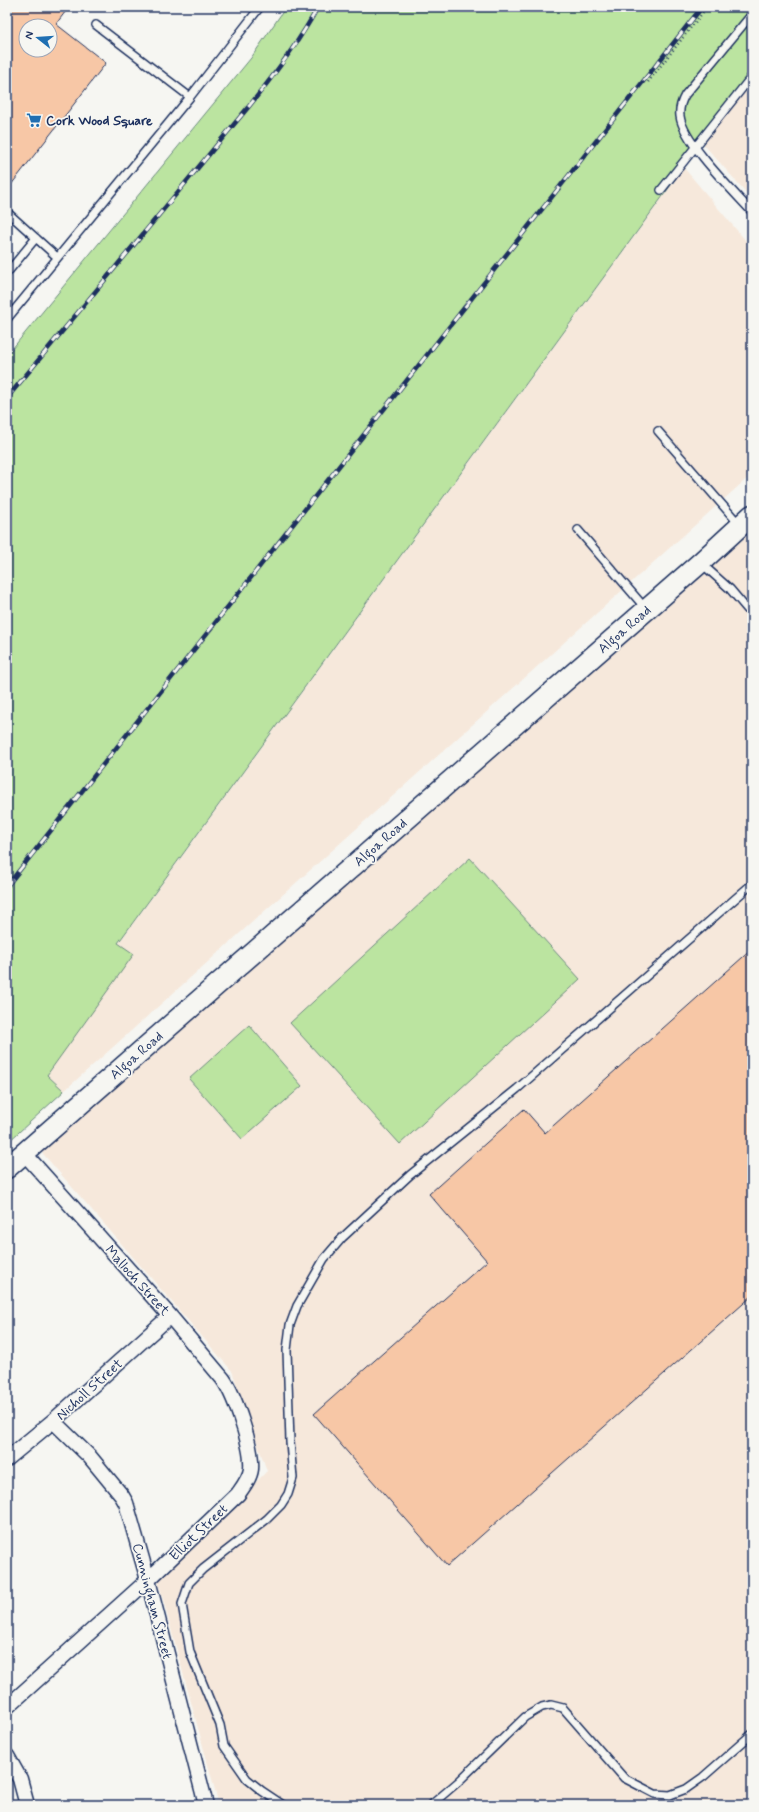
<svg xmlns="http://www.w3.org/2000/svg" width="759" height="1812" font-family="Mynerve,sans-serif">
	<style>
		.built { fill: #f6e8db }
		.green { fill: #bbe4a0; stroke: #6b8a7f }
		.building { fill: #f7c7a6; stroke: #1b2f5e; fill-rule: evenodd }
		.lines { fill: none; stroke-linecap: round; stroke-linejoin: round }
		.lane-casing { stroke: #1b2f5e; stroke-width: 10 }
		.street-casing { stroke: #1b2f5e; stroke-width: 17 }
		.secondary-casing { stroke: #1b2f5e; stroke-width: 23 }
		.path { stroke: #1b2f5e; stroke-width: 2.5; stroke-dasharray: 1 3; stroke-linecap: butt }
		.lane { stroke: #f6f6f2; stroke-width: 7 }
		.street { stroke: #f6f6f2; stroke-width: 14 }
		.secondary { stroke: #f6f6f2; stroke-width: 20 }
		.rail-casing { stroke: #1b2f5e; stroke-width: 4.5 }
		.rail { stroke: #f6f6f2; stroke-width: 3; stroke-dasharray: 9; stroke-linecap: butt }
		.labels { text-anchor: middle; stroke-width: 3.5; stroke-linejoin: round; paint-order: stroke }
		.poi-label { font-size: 14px; font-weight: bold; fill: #1b2f5e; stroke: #f6f6f2; text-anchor: start }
		.street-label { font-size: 14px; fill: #1b2f5e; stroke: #f6f6f2 }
	</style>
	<rect width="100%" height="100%" fill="#f6f6f2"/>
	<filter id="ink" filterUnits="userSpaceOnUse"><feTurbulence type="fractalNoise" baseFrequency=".025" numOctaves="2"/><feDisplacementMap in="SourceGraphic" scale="8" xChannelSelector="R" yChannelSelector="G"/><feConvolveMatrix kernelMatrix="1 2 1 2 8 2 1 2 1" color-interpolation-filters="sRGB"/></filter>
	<g filter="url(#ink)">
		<path class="built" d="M752,72V199L698,138Z
			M684,168L752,248V474L64,1091L47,1075L133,954L118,944Z
			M752,525V1805H219L158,1581L267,1471L232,1371L38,1148Z"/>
		<path class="green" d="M286,7H752V74L118,943L134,954L47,1075L64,1091L7,1143V355L251,58Z
			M470,858L580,979L400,1144L290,1023Z
			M249,1025L302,1086L242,1139L189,1079Z"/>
		<path class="building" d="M7,7H69L56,24L106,63L7,190ZM26,26H50V50H26Z
			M752,949V1296L447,1566L314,1414L487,1261L429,1194L524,1109L545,1133Z"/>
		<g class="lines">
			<g class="lane-casing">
				<path id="lane" d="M752,14L685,95C681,102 679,108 680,116C683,142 733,191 752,212
					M96,25L190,97
					M661,190L752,76
					M7,212L57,257
					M7,273L36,238
					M7,319L190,97L260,7
					M658,431L739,524
					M578,530L646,609
					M702,564L730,589L752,615
					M283,1805L262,1791L247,1779L224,1746L220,1725L190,1652L182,1604L189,1583L203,1569L267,1519L281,1505L288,1494L293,1478L290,1442L287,1350L290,1325L297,1306L324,1259L342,1238L410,1175L517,1089L752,884
					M431,1805L458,1782L525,1717L542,1707L551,1705L563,1708L624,1778L655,1794L670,1795L686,1789L703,1777L752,1734"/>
			</g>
			<g class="street-casing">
				<path id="street" d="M53,1421L90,1457L122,1496L126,1503L148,1580L206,1805
					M7,1459L53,1421L170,1316
					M7,1707L148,1580L238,1494C243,1487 250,1478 251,1469C253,1448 235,1396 223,1379L170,1316L24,1153
					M7,1756L20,1779L27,1805"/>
			</g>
			<g class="secondary-casing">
				<path id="secondary" d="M7,1168L700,563L752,515"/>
			</g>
			<path class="path" d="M648,82L707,7"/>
			<use href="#lane" class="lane"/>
			<use href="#street" class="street"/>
			<use href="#secondary" class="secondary"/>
			<g class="rail-casing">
				<path id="rail" d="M7,398L250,105C275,74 299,42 318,7
					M7,886L702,7"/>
			</g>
			<use href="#rail" class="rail"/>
		</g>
	</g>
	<defs>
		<g id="supermarket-bare" transform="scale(1.2)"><path d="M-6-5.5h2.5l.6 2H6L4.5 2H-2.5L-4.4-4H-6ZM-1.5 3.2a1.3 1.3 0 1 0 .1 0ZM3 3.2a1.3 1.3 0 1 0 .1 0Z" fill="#1f6fb2" stroke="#f6f6f2" stroke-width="2.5" paint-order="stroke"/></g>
	</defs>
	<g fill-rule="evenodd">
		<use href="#supermarket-bare" x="34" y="120"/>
	</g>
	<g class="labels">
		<g class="poi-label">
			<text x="46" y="125">Cork Wood Square</text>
		</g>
		<g class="street-label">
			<text transform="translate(624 629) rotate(-41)" y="5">Algoa Road</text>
			<text transform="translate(380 842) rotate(-41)" y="5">Algoa Road</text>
			<text transform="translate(136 1055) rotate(-41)" y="5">Algoa Road</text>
			<text transform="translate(138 1280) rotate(48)" y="5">Malloch Street</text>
			<text transform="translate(89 1389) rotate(-42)" y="5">Nicholl Street</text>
			<text transform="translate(198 1532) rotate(-44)" y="5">Elliot Street</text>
			<text transform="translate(153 1601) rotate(75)" y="5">Cunningham Street</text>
		</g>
	</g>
	<rect width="759" height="1812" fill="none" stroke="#f6f6f2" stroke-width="24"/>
	<rect x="12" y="12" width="735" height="1788" fill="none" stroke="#1b2f5e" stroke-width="1.5" filter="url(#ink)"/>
	<g transform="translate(38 38) rotate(287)"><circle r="19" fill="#f6f6f2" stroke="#9ea6b7"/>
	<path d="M0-3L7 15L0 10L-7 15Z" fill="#1f6fb2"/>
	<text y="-6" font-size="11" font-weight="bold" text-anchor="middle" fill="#1b2f5e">N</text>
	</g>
</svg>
